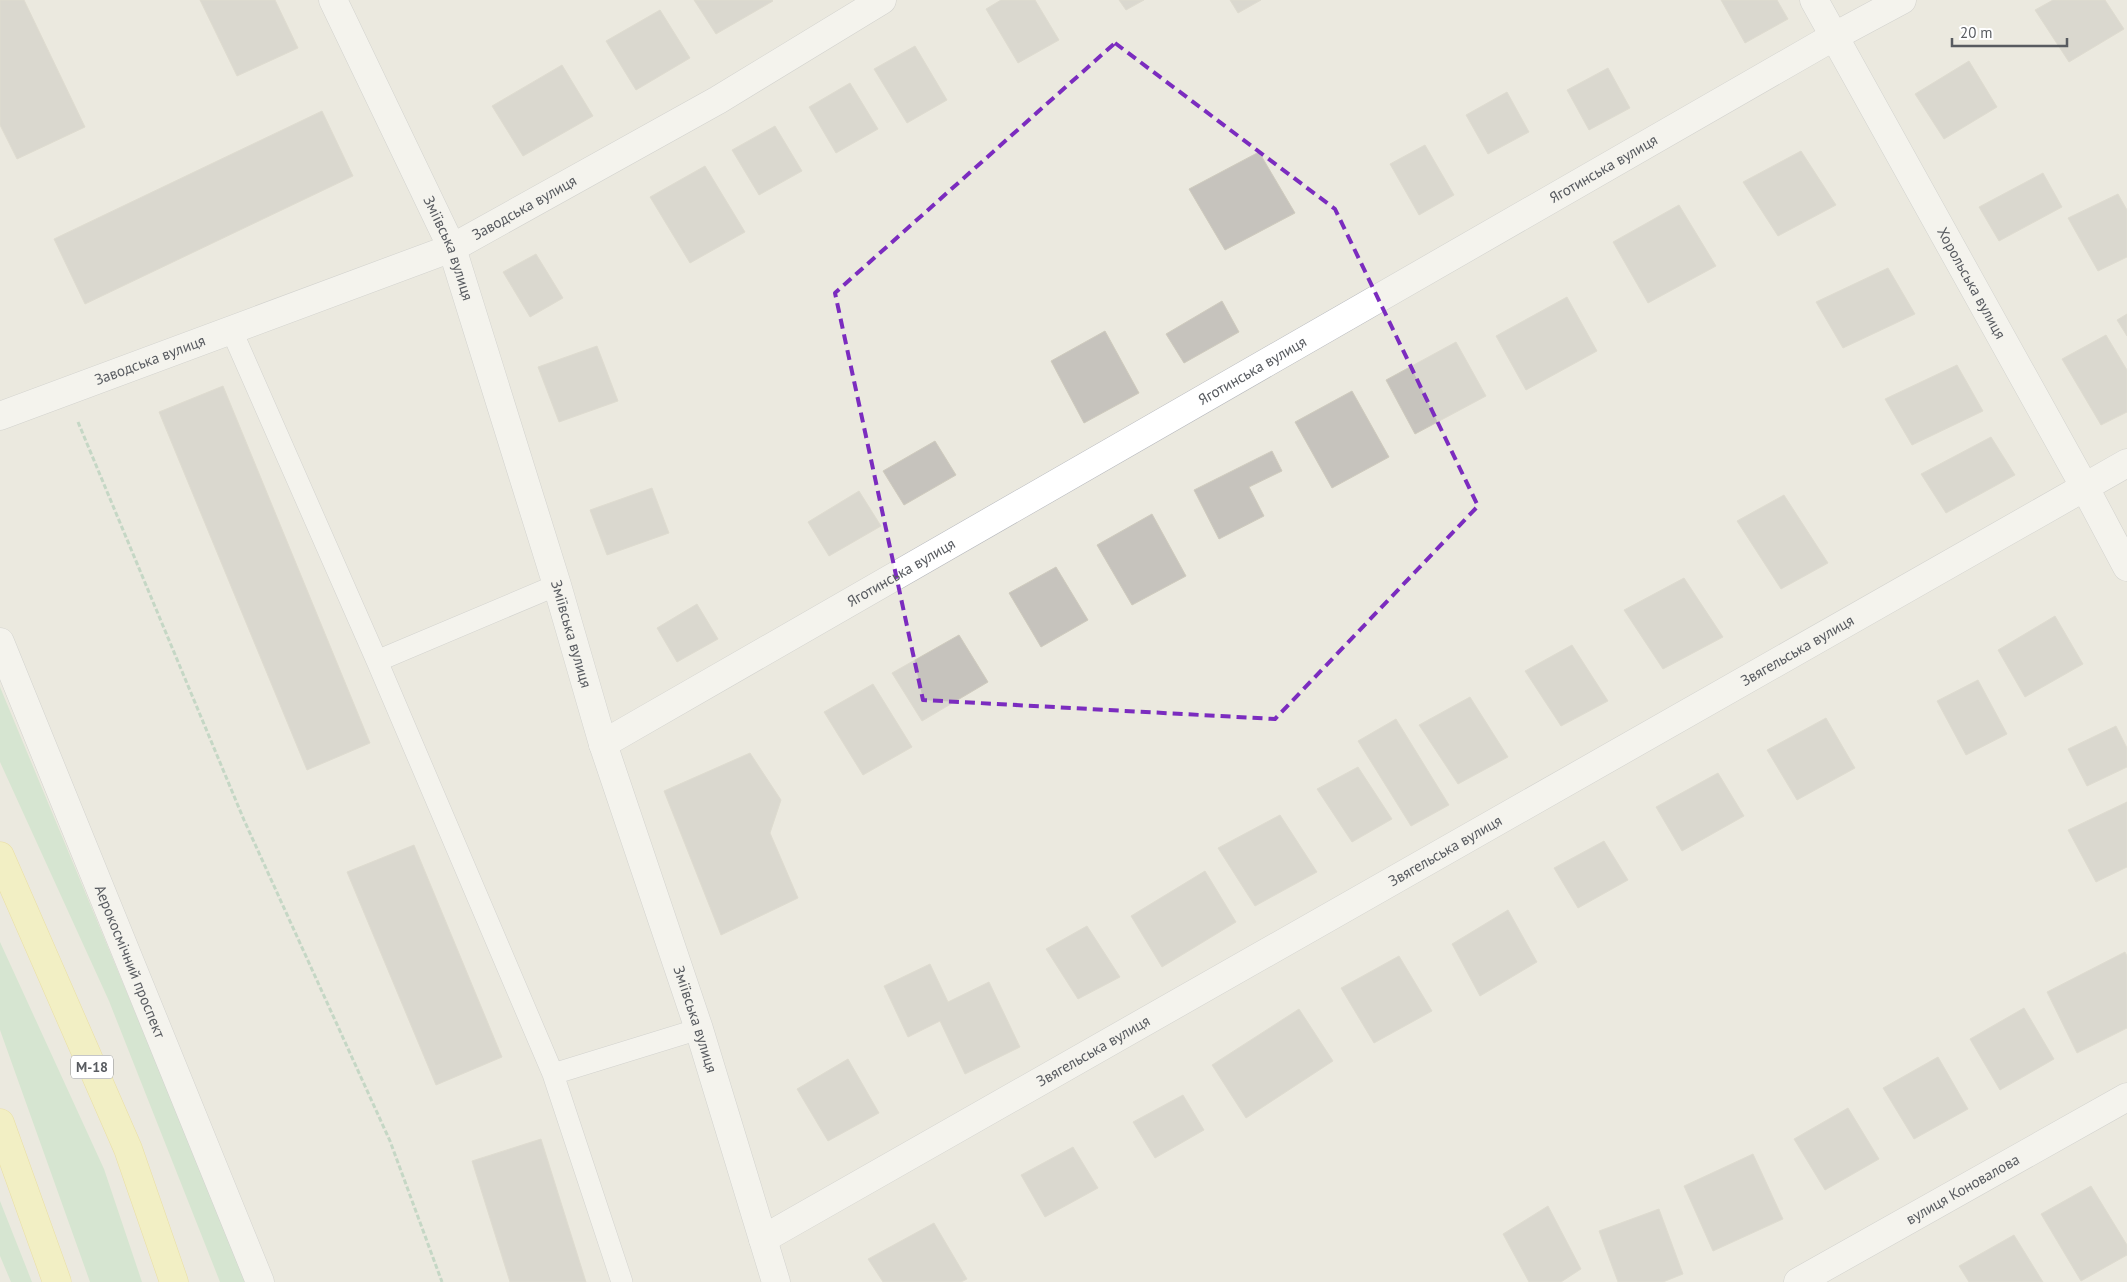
<svg xmlns="http://www.w3.org/2000/svg" width="2127" height="1282" font-family="'PT Sans',sans-serif">
	<style>
		.green { fill: #bde1c1 }
		.building { fill: #c6c3bd; stroke: #cfcbbe }
		.lines { fill: none; stroke-linecap: round; stroke-linejoin: round }
		.service-casing { stroke: #b5b7bc; stroke-width: 22 }
		.minor-casing { stroke: #b5b7bc; stroke-width: 29 }
		.primary-casing { stroke: #e8d15b; stroke-width: 29 }
		.path { stroke: #97c1a7; stroke-width: 3; stroke-dasharray: 5 2.5; stroke-linecap: butt }
		.service { stroke: #fff; stroke-width: 21 }
		.minor { stroke: #fff; stroke-width: 28 }
		.primary { stroke: #faf6a5; stroke-width: 28 }
		.marked { fill: none; stroke: #7b2cbf; stroke-width: 4; stroke-dasharray: 10 6; stroke-linejoin: round }
		.labels { text-anchor: middle; stroke-width: 4; stroke-linejoin: round; paint-order: stroke }
		.shield { fill: #fff; stroke: #8a8c90; stroke-width: 1 }
		.shield-label { font-size: 14px; font-weight: bold; fill: #585b60 }
		.street-label { font-size: 15px; fill: #585b60; stroke: #fff }
	</style>
	<rect width="100%" height="100%" fill="#ebe9df"/>
	<path class="green" d="M0,687L247,1282H220L109,1001L0,762Z
		M0,942L104,1169L142,1282H90L0,1030Z
		M0,1201L32,1282H11L0,1256Z"/>
	<path class="building" d="M0,0H24L85,127L17,159L0,125Z
		M200,0H275L298,48L237,76Z
		M694,0H772L773,1L716,34Z
		M1001,0H1035L1059,40L1018,63L986,9Z
		M1119,0H1144L1126,10Z
		M1230,0H1261L1238,13Z
		M1721,0H1777L1788,19L1745,43Z
		M2053,0H2105L2124,29L2069,62L2035,10Z
		M660,10L690,58L636,90L606,41Z
		M915,46L947,100L907,123L874,69Z
		M1969,61L1997,107L1944,139L1915,94Z
		M562,65L593,116L523,156L492,106Z
		M1608,68L1630,108L1589,130L1567,90Z
		M850,83L878,129L836,153L809,107Z
		M1507,92L1529,132L1488,154L1466,115Z
		M322,111L353,176L85,304L54,239Z
		M775,126L802,171L759,195L732,150Z
		M1425,145L1454,195L1419,215L1390,164Z
		M1801,151L1836,205L1778,236L1743,182Z
		M1259,152L1295,213L1225,250L1189,189Z
		M705,166L745,232L690,263L650,197Z
		M2043,173L2062,207L1999,241L1979,207Z
		M2118,194L2127,210V257L2098,271L2068,218Z
		M1679,205L1716,266L1648,303L1613,242Z
		M536,254L563,298L530,317L503,272Z
		M1888,268L1915,314L1843,348L1816,302Z
		M1567,297L1597,351L1526,390L1496,336Z
		M1222,301L1239,332L1184,363L1166,334Z
		M2127,314V336L2117,320Z
		M1105,331L1139,393L1084,423L1051,361Z
		M2106,335L2127,370V412L2101,425L2062,359Z
		M1456,342L1486,396L1415,434L1386,380Z
		M597,346L618,401L559,422L538,367Z
		M1957,365L1983,411L1912,445L1885,399Z
		M223,386L370,743L307,770L159,412Z
		M1352,391L1389,457L1332,488L1295,422Z
		M1991,437L2015,475L1946,513L1921,474Z
		M935,441L956,475L904,505L883,471Z
		M1272,451L1282,471L1249,487L1264,516L1219,539L1194,490Z
		M652,488L669,533L607,555L590,510Z
		M859,491L881,526L829,556L808,522Z
		M1784,495L1828,563L1781,589L1737,521Z
		M1152,514L1186,576L1132,605L1097,545Z
		M1056,567L1088,620L1041,647L1009,593Z
		M1684,578L1723,637L1663,669L1624,610Z
		M697,604L718,639L677,662L657,628Z
		M2055,616L2083,664L2025,697L1998,650Z
		M959,635L988,682L922,721L892,673Z
		M1572,645L1608,701L1561,726L1525,671Z
		M1978,680L2007,734L1966,755L1937,701Z
		M873,684L912,747L863,775L824,712Z
		M1470,697L1508,757L1458,784L1419,725Z
		M1826,718L1855,768L1797,800L1767,750Z
		M1396,719L1449,805L1411,826L1358,741Z
		M2116,726L2127,748V767L2087,786L2068,749Z
		M750,753L781,800L770,833L798,898L721,935L664,791Z
		M1358,767L1392,819L1352,842L1317,789Z
		M1718,773L1744,816L1682,851L1656,807Z
		M2127,802V867L2096,882L2068,830Z
		M1280,815L1317,872L1255,906L1218,848Z
		M1604,841L1628,880L1578,908L1554,868Z
		M414,845L502,1057L436,1085L347,872Z
		M1205,871L1236,922L1162,967L1131,916Z
		M1508,910L1537,962L1480,996L1452,944Z
		M1087,926L1120,977L1078,999L1046,949Z
		M2125,952L2127,956V1028L2077,1053L2047,992Z
		M1399,956L1432,1011L1374,1043L1341,988Z
		M930,964L948,1002L989,982L1020,1047L965,1074L940,1021L908,1037L884,986Z
		M2024,1008L2054,1059L2000,1090L1970,1039Z
		M1299,1009L1333,1061L1246,1118L1212,1065Z
		M1938,1057L1968,1109L1914,1139L1883,1088Z
		M848,1059L879,1113L828,1141L797,1089Z
		M1183,1095L1204,1130L1155,1158L1133,1122Z
		M1848,1108L1879,1159L1825,1190L1794,1139Z
		M541,1139L586,1282H510L472,1161Z
		M1073,1147L1098,1188L1045,1217L1021,1175Z
		M1753,1154L1783,1219L1713,1251L1684,1186Z
		M2091,1186L2127,1245V1255L2081,1281L2041,1214Z
		M1548,1206L1581,1269L1561,1282H1529L1503,1234Z
		M1659,1209L1683,1274L1663,1282H1618L1599,1231Z
		M934,1223L967,1279L961,1282H883L868,1259Z
		M2014,1235L2043,1282H1969L1959,1266Z"/>
	<g class="lines">
		<g class="service-casing">
			<path id="service" d="M231,329L377,661L553,1074L622,1282
				M377,661L557,585
				M553,1074L699,1029"/>
		</g>
		<g class="minor-casing">
			<g id="minor">
				<path id="s1" d="M333,0L452,248L557,585L603,744L699,1029L776,1282"/>
				<path id="s2" d="M1814,0L2084,486L2127,567"/>
				<path id="s3" d="M0,416L452,248L718,100L882,0"/>
				<path id="s4" d="M0,642L260,1282"/>
				<path id="s5" d="M603,744L1833,37L1902,0"/>
				<path id="s6" d="M763,1239L2127,463"/>
				<path id="s7" d="M1798,1282L2127,1097"/>
			</g>
		</g>
		<g class="primary-casing">
			<path id="primary" d="M0,856L128,1149L174,1282
				M0,1123L57,1282"/>
		</g>
		<path class="path" d="M78,422L244,820L390,1141L442,1282"/>
		<use href="#service" class="service"/>
		<use href="#minor" class="minor"/>
		<use href="#primary" class="primary"/>
	</g>
	<path d="M0 0H2127V1282H0ZM1115,43L1335,209L1478,506L1275,719L923,700L835,293Z" fill="#ebe9df" fill-opacity=".55" fill-rule="evenodd"/>
	<path class="marked" d="M1115,43L1335,209L1478,506L1275,719L923,700L835,293Z"/>
	<g class="labels">
		<rect class="shield" x="71" y="1055.5" width="42" height="23" rx="4"/>
		<g class="shield-label">
			<text x="92" y="1072">М-18</text>
		</g>
		<g class="street-label">
			<text dy="5" stroke="none"><textPath href="#s5" startOffset="1154">Яготинська вулиця</textPath></text>
			<text dy="5" stroke="none"><textPath href="#s3" startOffset="565">Заводська вулиця</textPath></text>
			<text dy="5" stroke="none"><textPath href="#s1" startOffset="274">Зміївська вулиця</textPath></text>
			<text dy="5" stroke="none"><textPath href="#s2" startOffset="324">Хорольська вулиця</textPath></text>
			<text dy="5" stroke="none"><textPath href="#s3" startOffset="160">Заводська вулиця</textPath></text>
			<text dy="5" stroke="none"><textPath href="#s5" startOffset="749">Яготинська вулиця</textPath></text>
			<text dy="5" stroke="none"><textPath href="#s5" startOffset="344">Яготинська вулиця</textPath></text>
			<text dy="5" stroke="none"><textPath href="#s1" startOffset="679">Зміївська вулиця</textPath></text>
			<text dy="5" stroke="none"><textPath href="#s6" startOffset="1190">Звягельська вулиця</textPath></text>
			<text dy="5" stroke="none"><textPath href="#s6" startOffset="785">Звягельська вулиця</textPath></text>
			<text dy="5" stroke="none"><textPath href="#s4" startOffset="345">Аерокосмічний проспект</textPath></text>
			<text dy="5" stroke="none"><textPath href="#s1" startOffset="1084">Зміївська вулиця</textPath></text>
			<text dy="5" stroke="none"><textPath href="#s6" startOffset="380">Звягельська вулиця</textPath></text>
			<text dy="5" stroke="none"><textPath href="#s7" startOffset="189">вулиця Коновалова</textPath></text>
		</g>
	</g>
	<path d="M1952 38v8h115v-8" fill="none" stroke="#585b60" stroke-width="2.5"/>
	<text x="1960" y="38" font-size="15" fill="#585b60" stroke="#ffffff" stroke-width="4" paint-order="stroke">20 m</text>
</svg>
